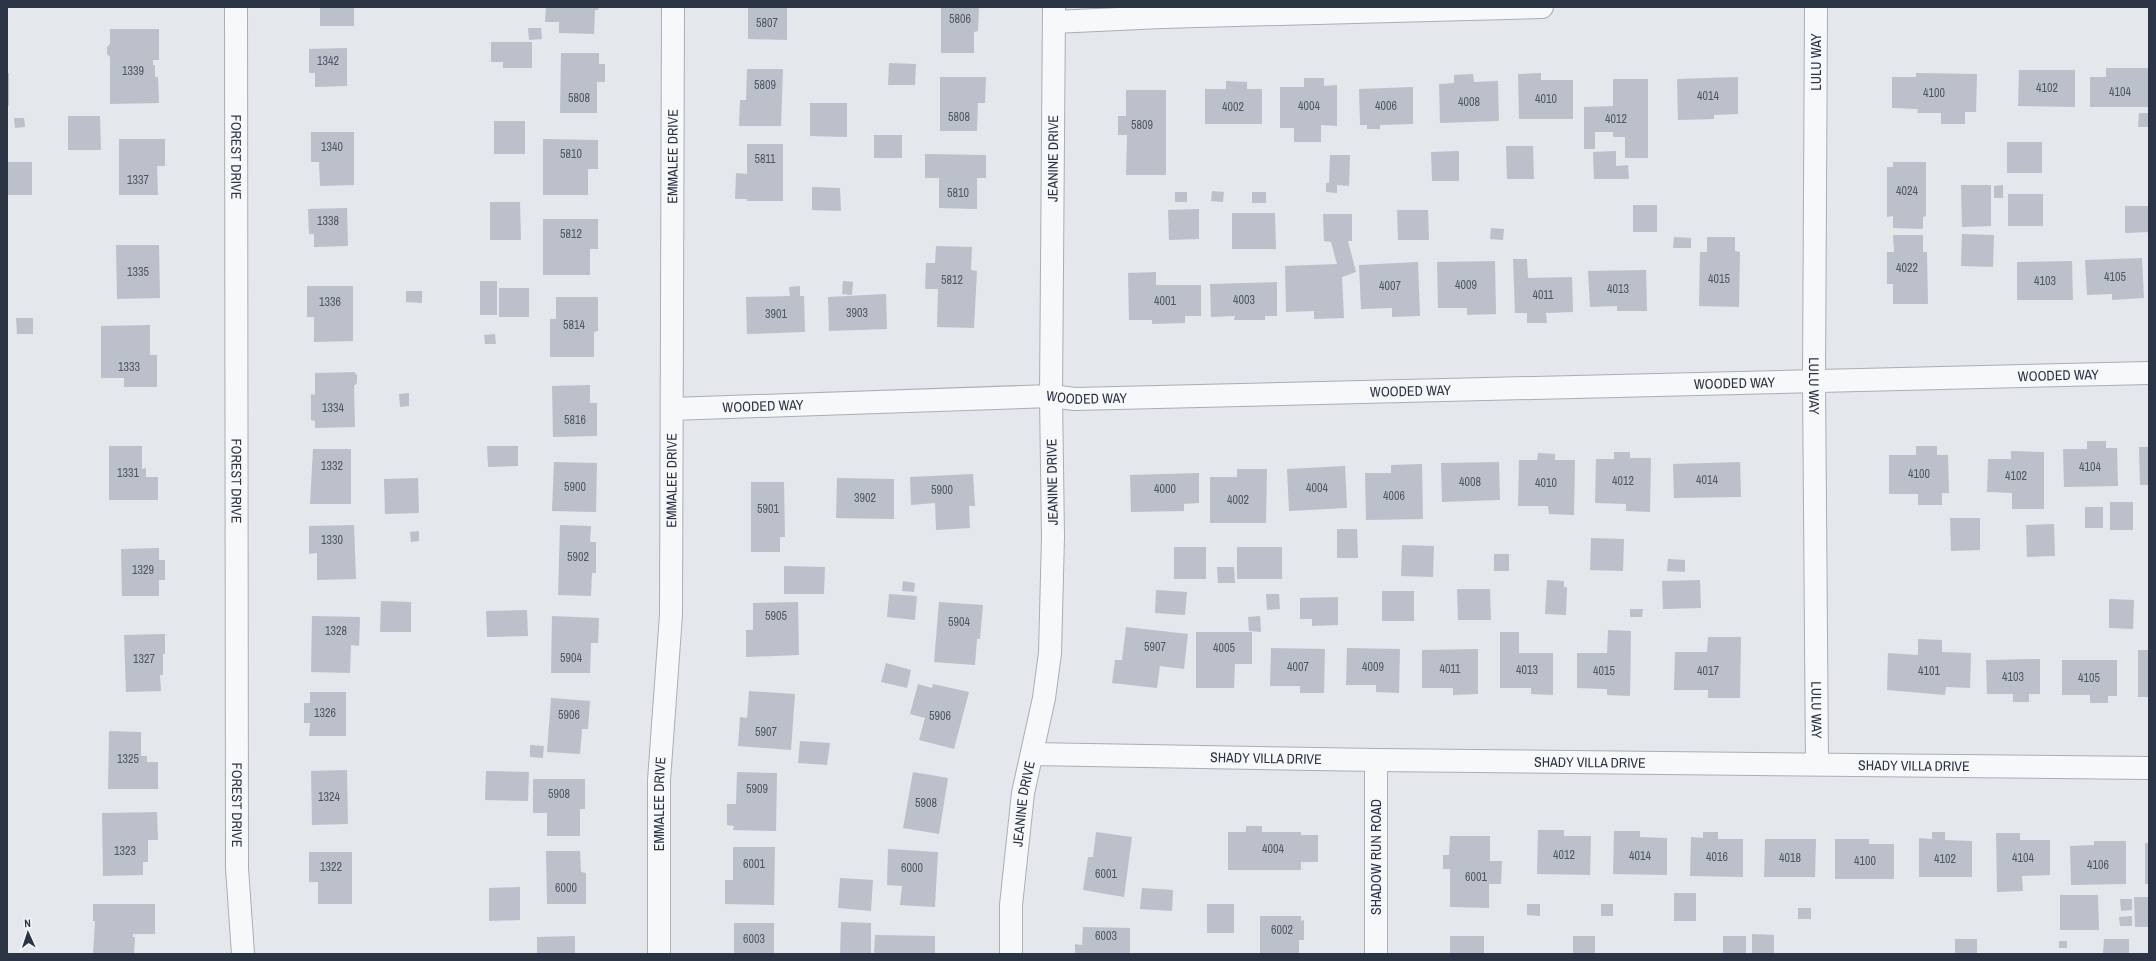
<svg xmlns="http://www.w3.org/2000/svg" width="2156" height="961" font-family="'Archivo Narrow',sans-serif">
	<style>
		.building { fill: #bbc0ca }
		.lines { fill: none; stroke-linecap: round; stroke-linejoin: round }
		.minor-casing { stroke: #a9aeb7; stroke-width: 24 }
		.tertiary-casing { stroke: #a9aeb7; stroke-width: 24 }
		.minor { stroke: #f7f8fa; stroke-width: 22 }
		.tertiary { stroke: #f7f8fa; stroke-width: 22 }
		.labels { text-anchor: middle; stroke-width: 3; stroke-linejoin: round; paint-order: stroke }
		.number-label { font-size: 12px; fill: #4f5766 }
		.street-label { font-size: 14px; fill: #2b3445; stroke: #f4f6f9 }
	</style>
	<rect width="100%" height="100%" fill="#e4e7ec"/>
	<path class="building" d="M320,7H354V26H320Z
		M546,7H599L598,10H595L594,34L559,33V22H545Z
		M748,7H787V40L748,39Z
		M941,7H979L978,31L974,32V53H941Z
		M528,28H541L542,39L529,40Z
		M110,29H159V60H153V65H155V77H158L159,103L110,104V57L107,54V47L110,44Z
		M491,42H532V68H503V62H491Z
		M347,48V86L315,87V73H309V49Z
		M561,53H599V64H605V82H597V113H560Z
		M889,63L916,64L915,85H888Z
		M2106,68H2149V107H2090V77H2106Z
		M747,69H783L781,126H739L740,100H746Z
		M2019,70H2075V107L2018,106Z
		M7,73H9V106H7Z
		M1541,73V80H1573V119H1519L1518,74Z
		M1916,73L1977,74L1976,112H1965V124H1941V113H1917L1918,109L1892,108V77H1916Z
		M1473,74L1474,82L1498,81L1499,121L1440,123L1439,84L1454,83V75Z
		M940,77H986L985,103H978L977,131H940Z
		M1738,77V114L1714,115V119L1678,120L1677,79Z
		M1304,78H1324V86L1337,85V126L1321,125V142H1294V128H1280V87H1304Z
		M1613,79H1648V158H1625V137H1613V132H1595V149H1584V107L1613,106Z
		M1226,81L1247,82V89H1262V124H1205V89H1226Z
		M1413,87V124L1380,125V129H1367V125H1360L1359,89Z
		M1126,90H1166V175H1126L1127,135H1118V116H1126Z
		M810,103H847V137L810,136Z
		M2139,113H2149V127H2138Z
		M68,116H100L101,150H68Z
		M14,118H24L25,127L15,128Z
		M494,121H525V154H494Z
		M311,132H354V185L320,186L319,162H311Z
		M874,135H902V158H874Z
		M119,139H165V166H157L158,195H119Z
		M543,139L598,140V169H588V195H543Z
		M2007,142H2042V173H2007Z
		M747,144H783V201H747V199H735L736,173L747,174Z
		M1506,146H1533L1534,179H1507Z
		M1459,151V181H1432L1431,152Z
		M1616,151V166L1628,165L1629,179H1594L1593,152Z
		M925,154L986,155V178H977V209L939,208V178H925Z
		M1330,155H1350L1349,186L1337,185V193L1326,192V183H1329Z
		M7,162H32V195H7Z
		M1893,162H1926V216L1923,217V229L1893,228V216L1887,217V167H1893Z
		M1961,185H1991V226L1962,227Z
		M2003,185V198H1994V186Z
		M812,187L840,188L841,211L812,210Z
		M1212,191L1224,192L1223,202L1211,201Z
		M1175,192H1187V202H1175Z
		M1252,192H1266V203H1252Z
		M2008,194H2043V226H2008Z
		M490,202H520L521,240H490Z
		M1633,205H1657V232H1633Z
		M2125,206H2149V232L2125,233Z
		M347,208L348,246L314,247V234H309L308,209Z
		M1199,209V239L1169,240L1168,210Z
		M1397,210H1428L1429,240H1398Z
		M1232,213H1275L1276,249H1232Z
		M1323,214H1352V241H1348L1356,272L1342,277L1344,318L1314,319V311L1286,312L1285,266L1337,264L1331,242L1324,241Z
		M543,219H598V249H590V275H543Z
		M1491,228L1504,229L1503,240L1490,239Z
		M1962,234L1994,235L1993,267L1961,266Z
		M1893,235H1923V252H1927L1928,304H1893V284H1887V252H1894Z
		M1674,237L1691,238V248H1673Z
		M1707,237H1735V251L1740,252L1739,307L1699,306L1700,252H1707Z
		M116,245H159L160,298L117,299Z
		M936,246L972,247L971,270L977,271L974,328L937,327L938,289H925L926,263H935Z
		M2142,258L2144,298L2112,300V294L2087,295L2085,260Z
		M1513,259H1527L1528,278L1572,277L1573,312L1546,313L1547,323H1527V313H1515Z
		M1495,261L1496,314L1467,315V308H1438L1437,262Z
		M2072,261L2073,300H2017V262Z
		M1418,262L1420,316L1392,317V308L1361,309L1359,265Z
		M1646,270L1647,311H1617V306L1590,307L1588,271Z
		M1156,272V285H1201V316H1185V323L1152,324V320H1129L1128,273Z
		M480,281H497V315H480Z
		M843,281L853,282L852,295L842,294Z
		M1277,282V316H1265V320H1234L1235,316L1211,317L1210,284Z
		M307,286H353V341L314,342V317H307Z
		M800,286V296H804L805,332L747,334L746,297L790,296L789,287Z
		M499,288H529V317H499Z
		M406,291H422V303L406,302Z
		M886,294L887,329L829,331L828,297Z
		M556,297H598V331L594,332V357H550V319H556Z
		M16,318H33V334H17Z
		M150,325V355H157V387H124V378H101V326Z
		M495,334L496,344H485L484,335Z
		M354,372L357,375V383L354,386L355,427L315,428V421L311,420V394L315,395V373Z
		M590,385V403H597V436L553,437L552,386Z
		M409,393V406L400,407L399,394Z
		M2087,441H2106V448H2117L2118,486L2064,487L2063,449H2087Z
		M109,446H142V469L146,468V477H158V500H109Z
		M487,446H518V466L488,467Z
		M1916,446H1937V455H1948L1949,493H1942V505H1918V494H1889V455H1916Z
		M2139,447H2149V485H2140Z
		M313,449H351V504H310Z
		M2011,451L2044,452V509H2012V493L1987,492L1988,459H2011Z
		M1614,452H1630V458H1651L1650,512L1626,511V504L1595,503L1596,459H1614Z
		M1538,453L1555,454V460H1575L1574,515L1549,514L1548,506H1518L1519,460H1537Z
		M554,462L597,463L596,512L552,511Z
		M1499,462L1500,500L1442,502L1441,463Z
		M1740,462L1741,497L1674,498L1673,464Z
		M1422,464L1423,519L1366,520L1365,473H1391V465Z
		M1345,466L1347,508L1289,511L1287,469Z
		M1237,469H1267L1266,523H1210V477H1237Z
		M1199,473V503L1184,504V511L1131,512L1130,475Z
		M973,474L975,506H969L970,528L936,530L935,503L911,505L910,477Z
		M418,478L419,513L385,514L384,479Z
		M837,478L894,479V519L836,518Z
		M751,482H784L785,537H780V552H751Z
		M2110,502H2133V530H2110Z
		M2085,507H2103V528H2085Z
		M1950,518H1980V550L1951,551Z
		M2054,524L2055,556L2027,557L2026,525Z
		M354,525L356,579L317,580V553L309,554V526Z
		M560,525L591,526L590,542H596V573H592L591,596L558,595Z
		M1337,529H1357L1358,558H1337Z
		M419,531V541L411,542L410,532Z
		M1591,538L1624,539L1623,571L1590,570Z
		M1402,545L1434,546L1433,577L1401,576Z
		M1174,547H1206V579H1174Z
		M1237,547H1282V579H1237Z
		M159,548V560H165V580H159V596H122L121,549Z
		M1494,554H1509V571H1494Z
		M1668,559L1685,560V572L1667,571Z
		M784,566L825,567L824,594H784Z
		M1217,567H1234L1235,583H1218Z
		M1547,580L1564,581V587H1567L1566,615L1545,614Z
		M1700,580L1701,608L1663,609L1662,581Z
		M903,581L915,583L914,592L902,591Z
		M1457,589H1490L1491,620H1458Z
		M1156,590L1187,592L1185,615L1155,613Z
		M1382,591H1414V621H1382Z
		M889,594L917,596L915,620L887,617Z
		M1266,594H1279L1280,609L1267,610Z
		M1338,597V625L1312,626V619H1300V598Z
		M2109,599L2134,600L2133,629L2109,628Z
		M381,601L411,602V632H380Z
		M798,602L799,655L746,657V630H753V603Z
		M939,602L983,605L980,639H977L975,665L934,662Z
		M1630,609H1643L1642,617H1630Z
		M527,610L528,636L487,637L486,611Z
		M312,616L360,617L359,646L351,645L350,673L311,672Z
		M552,616L599,618L598,643H591L590,673H551Z
		M1260,616L1261,632L1249,631L1248,617Z
		M1126,627L1188,634L1184,669L1160,666L1157,688L1112,683L1115,660H1122Z
		M1608,630L1631,631L1630,696L1607,695V689L1577,688V653H1607Z
		M1196,632H1252V664H1235L1234,688H1196Z
		M1500,632H1519V653H1553V695L1531,694V688H1500Z
		M165,634V654H163V675H160L161,691L126,692L124,635Z
		M1708,637H1741L1740,698H1708V690H1674L1675,652H1707Z
		M1918,639L1942,640V652L1971,653L1970,688L1946,687L1945,695L1887,690L1888,653L1918,655Z
		M1271,648L1325,649L1324,693H1300V686H1270Z
		M1347,648L1400,649L1399,693L1376,692V685H1346Z
		M1478,649V694L1453,695V688H1422V650Z
		M2138,650H2149V697H2138Z
		M2040,659V694H2029V702H2013V694H1987L1986,660Z
		M2062,660H2117V696H2108V703H2090V695H2062Z
		M886,663L911,670L907,688L881,682Z
		M918,684L932,688L933,684L969,692L954,749L919,740L925,718L910,714Z
		M749,691L795,694L791,750L738,746L740,717L747,718Z
		M310,692H346V736H309L310,723H304V703H310Z
		M551,698L590,701L588,729H582L580,754L547,752Z
		M109,731L141,732V756H147V762H158V789H108Z
		M800,741L830,743L827,765L798,763Z
		M530,745L544,746L543,758L530,757Z
		M347,770L348,824L312,825L311,771Z
		M486,771L529,772L528,801L485,800Z
		M737,772L777,773L776,831L733,830L734,826L727,825V804H736Z
		M913,772L948,778L939,834L903,828Z
		M533,779H585V809H580V836H547V813H533Z
		M157,812L158,840H148V862H143V875L103,876L102,813Z
		M1246,826H1262V832H1301V835H1318V862H1301V870H1228V832H1246Z
		M1538,830H1564V836H1591L1590,875L1537,874Z
		M1614,831H1640V837L1667,838V875L1613,874Z
		M1096,832L1132,837L1124,897L1083,890L1088,857H1093Z
		M1703,832H1718V839H1743V877L1690,876L1691,837L1703,838Z
		M1932,832H1945V840L1972,841V877H1919V838L1932,839Z
		M1996,833H2020V840H2050V875L2022,876L2023,891L1997,892Z
		M1450,836H1490V861H1502L1501,884H1489V908L1450,907V869H1443V855H1449Z
		M1765,839H1816L1815,877H1764Z
		M1835,839H1869V844H1894V879H1835Z
		M2094,841H2126V884L2071,885L2070,846L2094,845Z
		M2145,843H2149V884H2145Z
		M733,847H775L774,905L725,904V880H733Z
		M888,849L938,852L935,907L900,905L902,886L887,885Z
		M546,851H580L581,872L586,873V904H547Z
		M309,852H352V904H318V882H309Z
		M840,878L873,880L871,911L838,908Z
		M520,887V920L489,921V888Z
		M1142,888L1173,890L1172,911L1140,909Z
		M1674,893H1696V921H1674Z
		M2060,895H2098L2099,930H2060Z
		M2134,897H2149V927H2135Z
		M2120,899H2132V910L2121,911Z
		M93,904H155V934H133V937H135L134,954H93L95,921H93Z
		M1207,904H1234V933H1207Z
		M1527,904H1540V916L1527,915Z
		M1601,904H1613V916H1601Z
		M1798,908H1811V919H1798Z
		M1260,916H1301V921L1304,920V940H1299V954H1260Z
		M2132,916V926H2120L2119,917Z
		M841,922L871,923V954H840Z
		M734,923H774V954H734Z
		M1083,927L1130,928V954H1075V944L1082,945Z
		M1752,934L1774,935V954H1752Z
		M875,935L935,936V954H874Z
		M575,936V954H537V937Z
		M1450,936H1484V954H1450Z
		M1573,936H1595V954H1573Z
		M1723,936H1746V954H1723Z
		M1955,939H1977V954H1955Z
		M2104,939H2129V954H2103Z
		M2059,941H2067V948H2059Z"/>
	<g class="lines">
		<g class="minor-casing">
			<g id="minor">
				<path id="s1" d="M236,7L237,868L243,954"/>
				<path id="s2" d="M1816,7L1814,380L1817,764"/>
				<path d="M1054,22L1162,17L1542,7"/>
				<path id="s3" d="M672,409L1051,396L1075,399L2149,373"/>
				<path id="s4" d="M1032,754L1376,760L2149,768"/>
				<path d="M1376,760V954"/>
				<path id="s5" d="M659,954V780L671,615L673,7"/>
			</g>
		</g>
		<g class="tertiary-casing">
			<g id="tertiary">
				<path id="s6" d="M1011,954V905L1023,793L1044,698L1050,653L1053,537L1051,396L1054,7"/>
			</g>
		</g>
		<use href="#minor" class="minor"/>
		<use href="#tertiary" class="tertiary"/>
	</g>
	<g class="labels">
		<g class="number-label">
			<text x="960" y="23">5806</text>
			<text x="767" y="27">5807</text>
			<text x="328" y="65">1342</text>
			<text x="133" y="75">1339</text>
			<text x="765" y="89">5809</text>
			<text x="2047" y="92">4102</text>
			<text x="2120" y="96">4104</text>
			<text x="1934" y="97">4100</text>
			<text x="1708" y="100">4014</text>
			<text x="579" y="102">5808</text>
			<text x="1546" y="103">4010</text>
			<text x="1469" y="106">4008</text>
			<text x="1309" y="110">4004</text>
			<text x="1386" y="110">4006</text>
			<text x="1233" y="111">4002</text>
			<text x="959" y="121">5808</text>
			<text x="1616" y="123">4012</text>
			<text x="1142" y="129">5809</text>
			<text x="332" y="151">1340</text>
			<text x="571" y="158">5810</text>
			<text x="765" y="163">5811</text>
			<text x="138" y="184">1337</text>
			<text x="1907" y="195">4024</text>
			<text x="958" y="197">5810</text>
			<text x="328" y="225">1338</text>
			<text x="571" y="238">5812</text>
			<text x="1907" y="272">4022</text>
			<text x="138" y="276">1335</text>
			<text x="2115" y="281">4105</text>
			<text x="1719" y="283">4015</text>
			<text x="952" y="284">5812</text>
			<text x="2045" y="285">4103</text>
			<text x="1466" y="289">4009</text>
			<text x="1390" y="290">4007</text>
			<text x="1618" y="293">4013</text>
			<text x="1543" y="299">4011</text>
			<text x="1244" y="304">4003</text>
			<text x="1165" y="305">4001</text>
			<text x="330" y="306">1336</text>
			<text x="857" y="317">3903</text>
			<text x="776" y="318">3901</text>
			<text x="574" y="329">5814</text>
			<text x="129" y="371">1333</text>
			<text x="333" y="412">1334</text>
			<text x="575" y="424">5816</text>
			<text x="332" y="470">1332</text>
			<text x="2090" y="471">4104</text>
			<text x="128" y="477">1331</text>
			<text x="1919" y="478">4100</text>
			<text x="2016" y="480">4102</text>
			<text x="1707" y="484">4014</text>
			<text x="1623" y="485">4012</text>
			<text x="1470" y="486">4008</text>
			<text x="1546" y="487">4010</text>
			<text x="575" y="491">5900</text>
			<text x="1317" y="492">4004</text>
			<text x="1165" y="493">4000</text>
			<text x="942" y="494">5900</text>
			<text x="1394" y="500">4006</text>
			<text x="865" y="502">3902</text>
			<text x="1238" y="504">4002</text>
			<text x="768" y="513">5901</text>
			<text x="332" y="544">1330</text>
			<text x="578" y="561">5902</text>
			<text x="143" y="574">1329</text>
			<text x="776" y="620">5905</text>
			<text x="959" y="626">5904</text>
			<text x="336" y="635">1328</text>
			<text x="1155" y="651">5907</text>
			<text x="1224" y="652">4005</text>
			<text x="571" y="662">5904</text>
			<text x="144" y="663">1327</text>
			<text x="1298" y="671">4007</text>
			<text x="1373" y="671">4009</text>
			<text x="1450" y="673">4011</text>
			<text x="1527" y="674">4013</text>
			<text x="1604" y="675">4015</text>
			<text x="1708" y="675">4017</text>
			<text x="1929" y="675">4101</text>
			<text x="2013" y="681">4103</text>
			<text x="2089" y="682">4105</text>
			<text x="325" y="717">1326</text>
			<text x="569" y="719">5906</text>
			<text x="940" y="720">5906</text>
			<text x="766" y="736">5907</text>
			<text x="128" y="763">1325</text>
			<text x="757" y="793">5909</text>
			<text x="559" y="798">5908</text>
			<text x="329" y="801">1324</text>
			<text x="926" y="807">5908</text>
			<text x="1273" y="853">4004</text>
			<text x="125" y="855">1323</text>
			<text x="1564" y="859">4012</text>
			<text x="1640" y="860">4014</text>
			<text x="1717" y="861">4016</text>
			<text x="1790" y="862">4018</text>
			<text x="2023" y="862">4104</text>
			<text x="1945" y="863">4102</text>
			<text x="1865" y="865">4100</text>
			<text x="754" y="868">6001</text>
			<text x="2098" y="869">4106</text>
			<text x="331" y="871">1322</text>
			<text x="912" y="872">6000</text>
			<text x="1106" y="878">6001</text>
			<text x="1476" y="881">6001</text>
			<text x="566" y="892">6000</text>
			<text x="1282" y="934">6002</text>
			<text x="1106" y="940">6003</text>
			<text x="754" y="943">6003</text>
		</g>
		<g class="street-label">
			<text transform="translate(1816 62) rotate(-90)" y="5">LULU WAY</text>
			<text dy="5" stroke="none"><textPath href="#s1" startOffset="150">FOREST DRIVE</textPath></text>
			<text dy="5" stroke="none"><textPath href="#s5" startOffset="798">EMMALEE DRIVE</textPath></text>
			<text dy="5" stroke="none"><textPath href="#s6" startOffset="799">JEANINE DRIVE</textPath></text>
			<text dy="5" stroke="none"><textPath href="#s3" startOffset="1387">WOODED WAY</textPath></text>
			<text dy="5" stroke="none"><textPath href="#s3" startOffset="1063">WOODED WAY</textPath></text>
			<text dy="5" stroke="none"><textPath href="#s2" startOffset="379">LULU WAY</textPath></text>
			<text dy="5" stroke="none"><textPath href="#s3" startOffset="739">WOODED WAY</textPath></text>
			<text dy="5" stroke="none"><textPath href="#s3" startOffset="415">WOODED WAY</textPath></text>
			<text dy="5" stroke="none"><textPath href="#s3" startOffset="91">WOODED WAY</textPath></text>
			<text dy="5" stroke="none"><textPath href="#s1" startOffset="474">FOREST DRIVE</textPath></text>
			<text dy="5" stroke="none"><textPath href="#s5" startOffset="474">EMMALEE DRIVE</textPath></text>
			<text transform="translate(1052 482) rotate(-91)" y="5">JEANINE DRIVE</text>
			<text dy="5" stroke="none"><textPath href="#s2" startOffset="703">LULU WAY</textPath></text>
			<text dy="5" stroke="none"><textPath href="#s4" startOffset="234">SHADY VILLA DRIVE</textPath></text>
			<text dy="5" stroke="none"><textPath href="#s4" startOffset="558">SHADY VILLA DRIVE</textPath></text>
			<text dy="5" stroke="none"><textPath href="#s4" startOffset="882">SHADY VILLA DRIVE</textPath></text>
			<text dy="5" stroke="none"><textPath href="#s5" startOffset="150">EMMALEE DRIVE</textPath></text>
			<text dy="5" stroke="none"><textPath href="#s6" startOffset="151">JEANINE DRIVE</textPath></text>
			<text dy="5" stroke="none"><textPath href="#s1" startOffset="798">FOREST DRIVE</textPath></text>
			<text transform="translate(1376 857) rotate(-90)" y="5">SHADOW RUN ROAD</text>
		</g>
	</g>
	<rect width="2156" height="961" fill="none" stroke="#2b3445" stroke-width="16"/>
	<g transform="translate(28 933) rotate(357)" stroke="#f4f6f9" stroke-width="3" paint-order="stroke">
	<path d="M0-3L7 15L0 10L-7 15Z" fill="#2b3445"/>
	<text y="-6" font-size="11" font-weight="bold" text-anchor="middle" fill="#2b3445">N</text>
	</g>
</svg>
